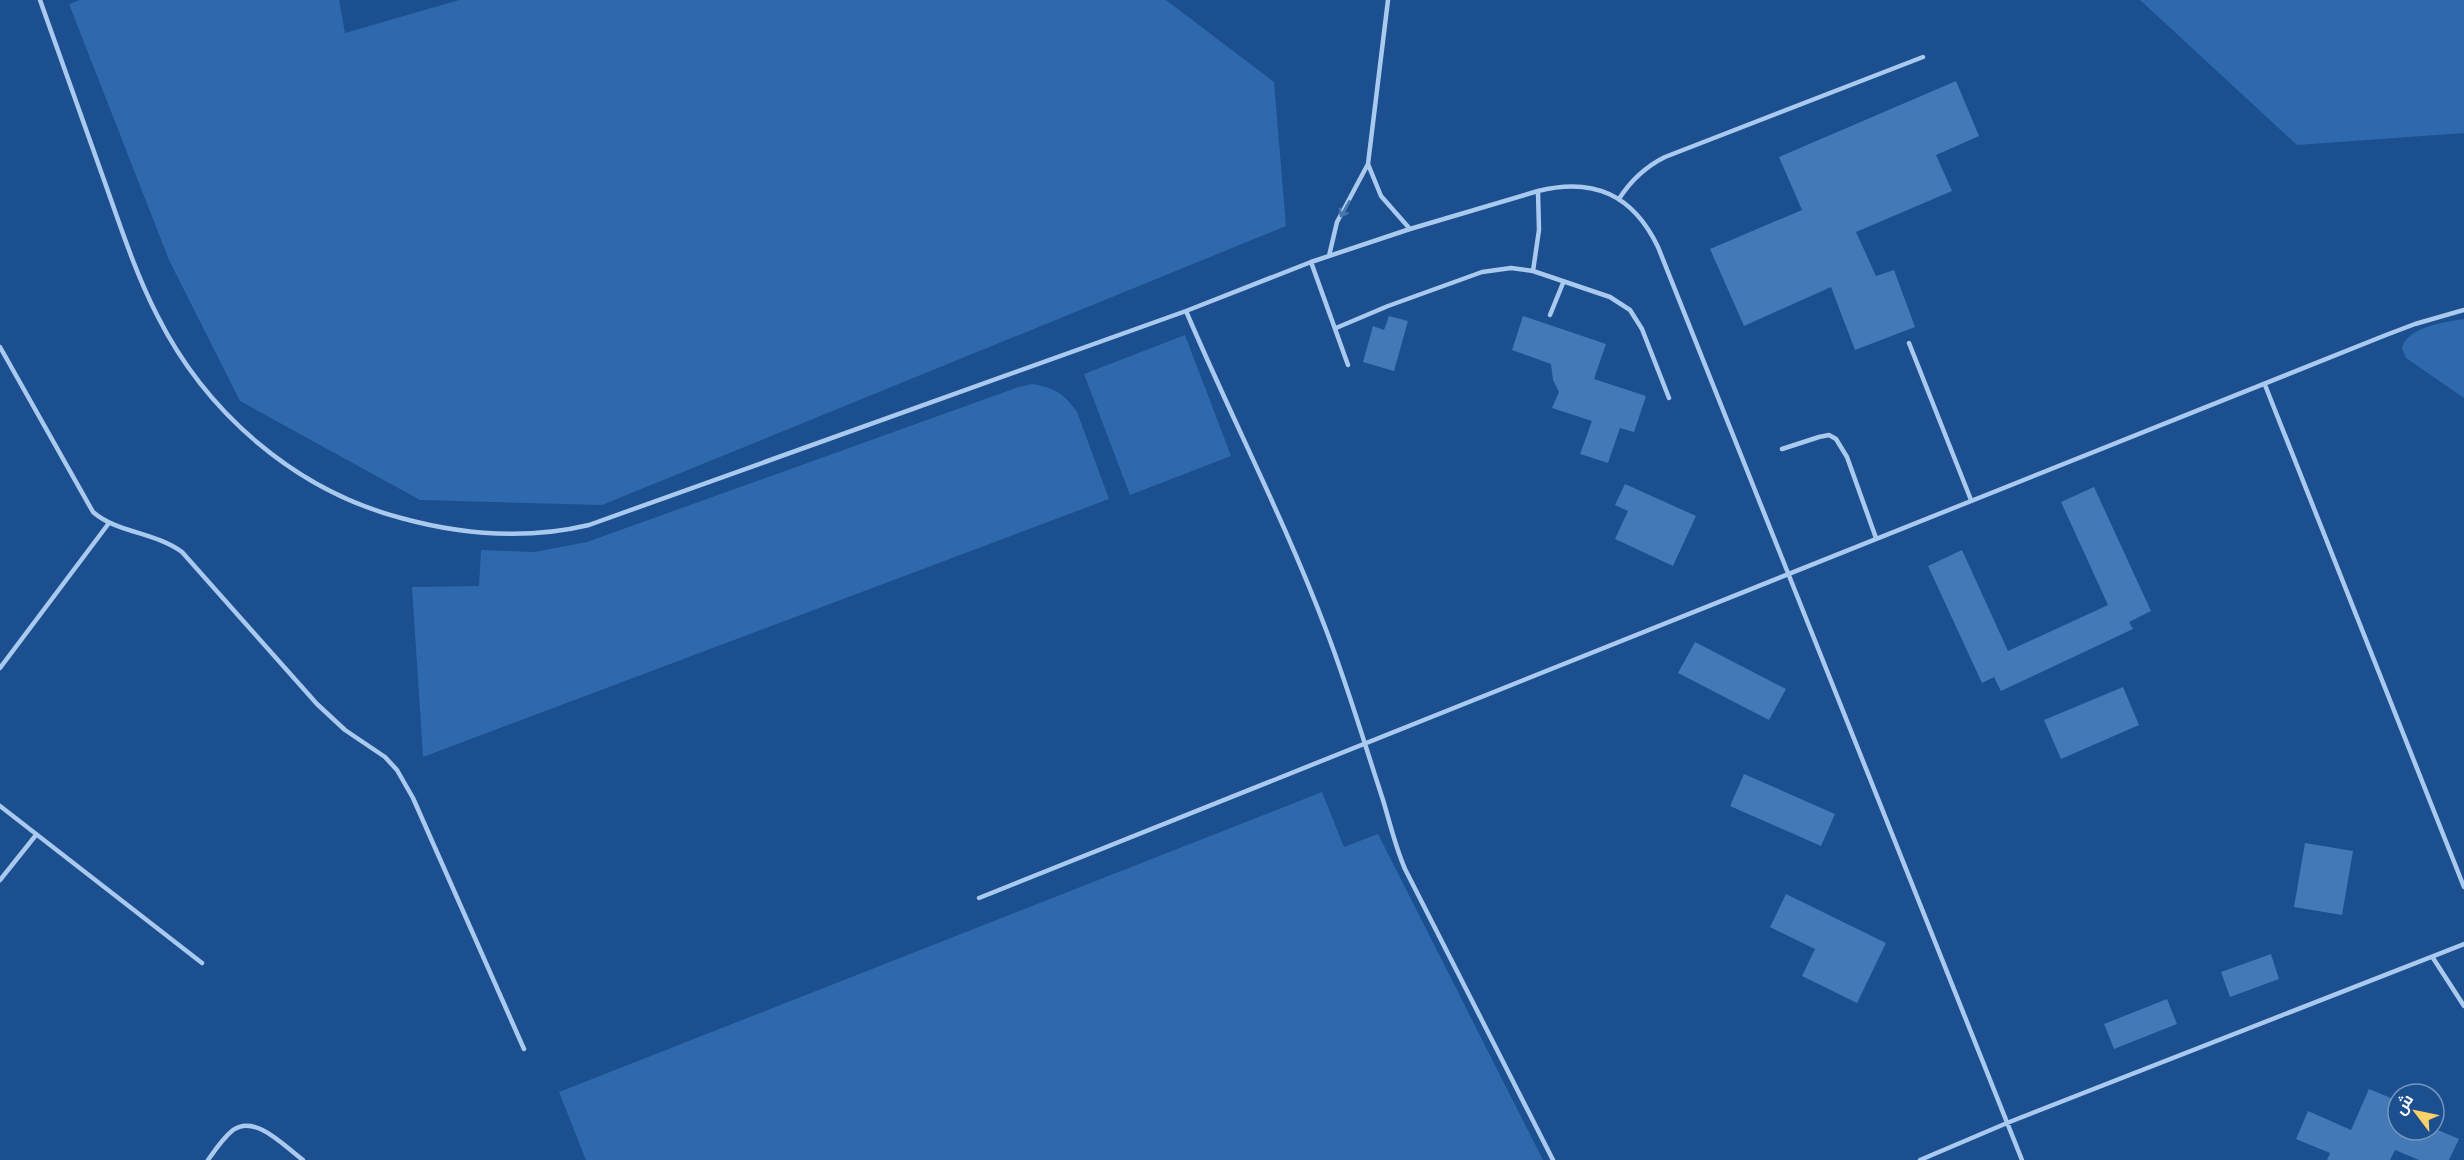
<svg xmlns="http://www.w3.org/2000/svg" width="2464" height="1160" font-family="'Source Sans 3',Cairo,sans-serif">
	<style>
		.green { fill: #2e69ad }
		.building { fill: #4478b7 }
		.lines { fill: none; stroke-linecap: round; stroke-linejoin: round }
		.service { stroke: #a9c9ee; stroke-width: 4.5 }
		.oneway { stroke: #4674ac }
	</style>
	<rect width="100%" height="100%" fill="#1b4f8f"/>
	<path class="green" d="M80,0H339L345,33L459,0H1166L1274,82L1286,226L602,505L420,500L240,401L169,260L69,4Z
		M2140,0H2464V133L2297,145Z
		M2464,319V398L2406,358L2402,348C2407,327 2445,322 2464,319Z
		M1185,335L1231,456L1130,495L1084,374Z
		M1032,384C1053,387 1065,394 1077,412L1109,499L423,757L412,587L479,586L481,550L534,552L587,542L1019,387Z
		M1322,792L1344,847L1378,834L1543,1160H586L559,1092Z"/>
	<path class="building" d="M1956,81L1979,136L1936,155L1952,191L1856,232L1876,276L1894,270L1915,327L1855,350L1831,287L1744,326L1710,249L1802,210L1779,157Z
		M1389,316L1408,321L1394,371L1363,362L1373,326L1384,330Z
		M1523,316L1606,344L1594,379L1646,396L1634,432L1620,428L1608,463L1580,454L1592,421L1552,408L1559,392L1553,380L1551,364L1512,350Z
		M1625,484L1696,516L1673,566L1615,539L1628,511L1615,505Z
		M2094,487L2151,611L2129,622L2133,629L2001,691L1994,677L1982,683L1928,566L1962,550L2008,651L2108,605L2061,502Z
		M1695,642L1786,689L1769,720L1678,673Z
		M2123,687L2139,725L2061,759L2044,720Z
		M1744,774L1835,814L1821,846L1730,806Z
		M2305,843L2353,851L2342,915L2294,907Z
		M1786,894L1886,943L1857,1003L1802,976L1815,949L1770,927Z
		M2271,954L2279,979L2230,997L2221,972Z
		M2167,999L2177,1024L2114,1049L2104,1024Z
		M2369,1089L2398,1101V1130H2438L2459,1139L2449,1160H2419L2395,1150L2390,1160H2327L2330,1153L2296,1139L2308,1111L2351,1130Z"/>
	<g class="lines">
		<path class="service" d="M40,0C61,60 83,120 104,180C120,225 135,272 157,315C206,413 295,490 401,518C463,535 526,540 589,525L1186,311L1311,262L1410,229L1538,191C1594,177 1633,195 1658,247L2022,1160
			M1368,164L1381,196L1410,229
			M1619,199C1631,180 1645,167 1665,157L1923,57
			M1329,256L1337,222L1368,164L1388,0
			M1311,262L1348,365
			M1533,271L1539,230L1538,191
			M1186,311C1231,417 1284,519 1325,627C1347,684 1364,742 1383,800C1390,823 1395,846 1405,869L1553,1160
			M1550,315L1563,283
			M1336,328L1388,306L1482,272L1511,268L1533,271L1610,297L1630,310L1642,329L1669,398
			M1909,343L1971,500
			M0,347L93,512C117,533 155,532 182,552L317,704L345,730L385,757L397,770L413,798L524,1049
			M2265,385L2464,887
			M1782,449L1819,437L1829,435L1836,439L1847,457L1876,538
			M0,668L109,523
			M0,806L202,963
			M0,880L36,835
			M979,898L2386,335L2415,324L2464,310
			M2433,958L2464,1006
			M208,1160C215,1150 223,1138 233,1130C256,1114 285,1147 303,1160
			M1920,1160L2007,1123L2464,944"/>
	</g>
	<defs><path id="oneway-shaft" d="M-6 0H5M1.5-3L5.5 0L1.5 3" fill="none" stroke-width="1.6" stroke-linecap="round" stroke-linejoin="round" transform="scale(1.5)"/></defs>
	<use class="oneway" href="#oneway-shaft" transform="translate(1345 209) rotate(120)"/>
	<g transform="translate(2416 1112) rotate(302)"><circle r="28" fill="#1b4f8f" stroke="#7695bc" stroke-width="1.5"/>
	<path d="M0-4.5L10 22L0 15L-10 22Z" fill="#ffd166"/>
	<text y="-9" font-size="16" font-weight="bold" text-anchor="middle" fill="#ffffff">ش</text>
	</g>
</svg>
